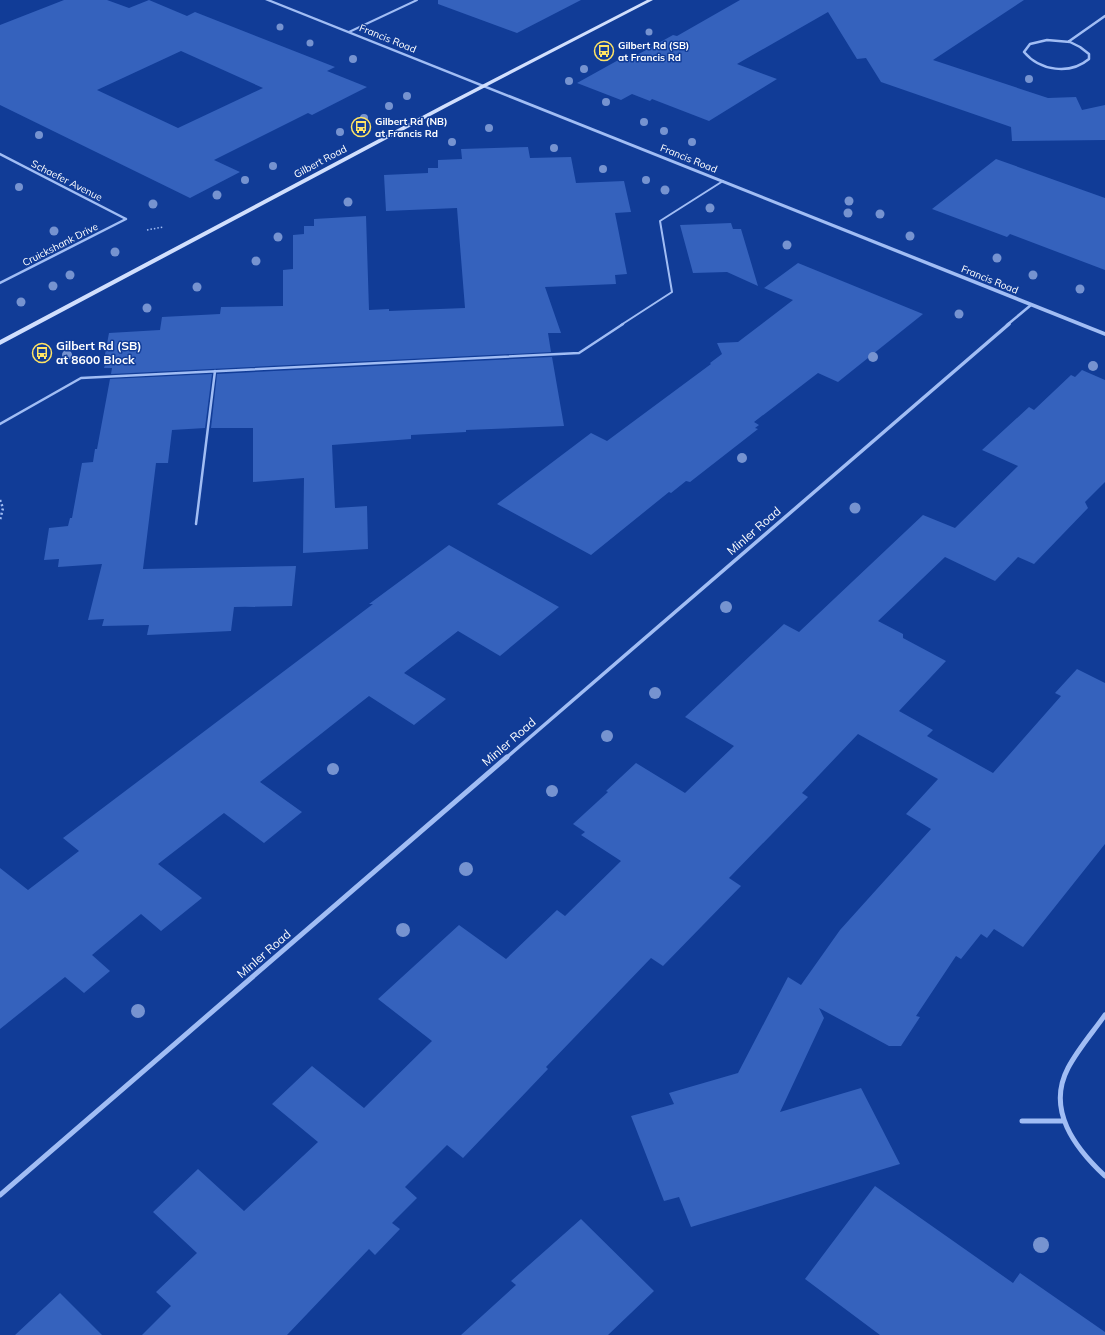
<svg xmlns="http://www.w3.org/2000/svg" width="1105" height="1335" font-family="Mulish,sans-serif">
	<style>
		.building { fill: #3562bd; fill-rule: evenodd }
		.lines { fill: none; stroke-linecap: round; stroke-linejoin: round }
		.path-far1 { stroke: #a1bdf4; stroke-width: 1.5; stroke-dasharray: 1.5 2; stroke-linecap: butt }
		.path { stroke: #a1bdf4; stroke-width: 2.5; stroke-dasharray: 2 2.5; stroke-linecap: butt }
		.service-far1 { stroke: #a1bdf4; stroke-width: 2 }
		.service { stroke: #a1bdf4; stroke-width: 2.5 }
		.minor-far2 { stroke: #a1bdf4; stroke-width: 2.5 }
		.minor-far1 { stroke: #a1bdf4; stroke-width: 3.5 }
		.minor { stroke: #a1bdf4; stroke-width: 5 }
		.tertiary { fill: #a1bdf4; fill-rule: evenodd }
		.secondary { fill: #d1dffd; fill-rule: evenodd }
		.tree { fill: #7693d0 }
		.labels { text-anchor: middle; stroke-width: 3; stroke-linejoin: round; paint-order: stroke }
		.far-street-label { font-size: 10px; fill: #fff; stroke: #113c97 }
		.far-poi-label { font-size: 10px; font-weight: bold; fill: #fff; stroke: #113c97; text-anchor: start }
		.poi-label { font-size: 12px; font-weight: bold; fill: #fff; stroke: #113c97; text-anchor: start }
		.street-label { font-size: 12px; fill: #fff; stroke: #113c97 }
	</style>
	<rect width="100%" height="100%" fill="#113c97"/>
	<path class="building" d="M64,0H107L129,8L149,0L187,16L195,12L335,67L327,71L367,87L312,115L308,113L214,160L240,172L190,198L0,105V25ZM181,51L263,88L178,128L97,90Z
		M438,0H581L517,33L438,4Z
		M740,0H1024L933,60L1048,98L1076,97L1082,110L1105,105V140L1012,141L1011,127L881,82L866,58L857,59L828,12L737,64L777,79L709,121L652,99L650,101L632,94L621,100L577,83L622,58L628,60L673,35L677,36Z
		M528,147L530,158L571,157L576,183L624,181L631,212L615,213L627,274L615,275L616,284L545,287L561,333H548L551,352L111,374L112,368H104L105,365H103L109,333L160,330L162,317L220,314L221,307L283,306V270L293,269V235L304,234V226H314V219L366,216L369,310L389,309V311L465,308L457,208L386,211L384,175L428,173V168H438V160L462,159L461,149Z
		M996,159L1105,198V270L1010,234L1007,237L932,209Z
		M731,223L733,229H741L758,286L727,272L693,273L680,225Z
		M798,263L923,314L838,382L818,373L754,422L759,425L755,428L758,429L690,482L686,481L671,493L669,492L591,555L497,504L591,433L607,441L711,364L710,363L722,354L717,343L738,342L793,300L764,288Z
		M552,357L564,426L466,430V432L411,435V439L332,445L335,508L367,506L368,549L303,553L304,478L253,482V428H211L217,374Z
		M1082,370L1105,380V482L1085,502L1088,508L1034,564L1018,557L995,581L945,557L878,621L903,634V638L946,661L899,711L933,730L927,736L993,773L1061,696L1055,693L1077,669L1105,683V844L1023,947L994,929L987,938L981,934L961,959L956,956L916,1016L920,1017L901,1046H889L819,1008L824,1018L780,1112L861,1088L900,1164L691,1227L679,1197L664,1201L631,1116L674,1104L669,1093L738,1073L788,977L801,985L840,930L931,829L906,814L938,779L858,734L802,793L808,797L729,878L741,886L663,966L651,958L546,1067L548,1069L463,1158L447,1145L405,1187L417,1198L392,1223L400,1229L375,1255L369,1249L287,1335H142L171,1306L156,1292L197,1253L153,1212L198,1169L244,1211L318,1142L272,1104L312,1066L364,1108L432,1041L378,999L459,925L506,959L557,910L565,916L621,861L581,835L585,832L573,824L608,792L606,791L636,763L685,793L734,746L685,717L784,624L799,632L923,515L955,528L1018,466L982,450L1029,407L1034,410L1071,375L1075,377Z
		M212,374L205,428L172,430L168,463H156L143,569L296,566L292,606L234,607L231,631L147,635L149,625L102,626L104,619L88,620L102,564L58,567L59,559L44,560L49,528L68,526L70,518H72L82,463L93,462L95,449H97L110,379Z
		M449,545L559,607L500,656L458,631L404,673L446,699L414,725L369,696L260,782L302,812L264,843L224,813L158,864L202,898L161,931L141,914L92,955L110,971L84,993L65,977L0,1029V868L28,890L79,851L63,838L373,604H369Z
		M875,1186L1013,1283L1020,1273L1105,1332V1335H880L805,1279Z
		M581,1219L654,1291L608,1335H461L516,1285L511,1281Z
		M60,1293L102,1335H15Z"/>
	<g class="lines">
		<path class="path-far1" d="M147,230L163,227"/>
		<path class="path" d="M0,500L3,508L0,520"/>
		<path class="service-far1" d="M349,32L417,0
			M621,325L672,292L660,221L723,181"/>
		<path class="service" d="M0,424L81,378L579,353L623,324
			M196,524L215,371"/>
		<path class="minor-far2" d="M1047,40L1070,42L1080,47L1089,54V59C1070,75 1040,71 1024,52L1030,44Z
			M1068,42L1105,16
			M0,154L126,219
			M0,283L126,219
			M1007,325L1031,305"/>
		<path class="minor-far1" d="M506,758L1009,324"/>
		<path class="minor" d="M1105,1015C1093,1032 1078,1049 1068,1068C1046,1110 1075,1148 1105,1176
			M1022,1121H1062
			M0,1195L507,757"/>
		<path class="tertiary" d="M265,0H271L1105,332V336Z"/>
		<path class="secondary" d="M647,0H653L447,107L0,345V340L443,105Z"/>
	</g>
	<g class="tree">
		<circle cx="280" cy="27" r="3.5"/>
		<circle cx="649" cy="32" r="3.5"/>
		<circle cx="310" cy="43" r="3.5"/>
		<circle cx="624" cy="46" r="3.5"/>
		<circle cx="606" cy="57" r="4"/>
		<circle cx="353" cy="59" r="4"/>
		<circle cx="584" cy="69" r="4"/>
		<circle cx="1029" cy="79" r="4"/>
		<circle cx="569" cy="81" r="4"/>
		<circle cx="407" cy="96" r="4"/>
		<circle cx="606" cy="102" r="4"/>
		<circle cx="389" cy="106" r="4"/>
		<circle cx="364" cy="118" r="4"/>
		<circle cx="644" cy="122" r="4"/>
		<circle cx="489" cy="128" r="4"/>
		<circle cx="664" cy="131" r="4"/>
		<circle cx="340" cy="132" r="4"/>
		<circle cx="39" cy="135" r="4"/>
		<circle cx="452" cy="142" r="4"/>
		<circle cx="692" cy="142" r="4"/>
		<circle cx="554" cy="148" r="4"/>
		<circle cx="273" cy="166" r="4"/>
		<circle cx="603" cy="169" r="4"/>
		<circle cx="245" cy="180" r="4"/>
		<circle cx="646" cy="180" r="4"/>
		<circle cx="19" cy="187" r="4"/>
		<circle cx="665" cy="190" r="4.5"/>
		<circle cx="217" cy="195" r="4.5"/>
		<circle cx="849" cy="201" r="4.5"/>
		<circle cx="348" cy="202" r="4.5"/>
		<circle cx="153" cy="204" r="4.5"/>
		<circle cx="710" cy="208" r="4.5"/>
		<circle cx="848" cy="213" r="4.5"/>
		<circle cx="880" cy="214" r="4.5"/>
		<circle cx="54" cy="231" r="4.5"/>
		<circle cx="910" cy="236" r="4.5"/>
		<circle cx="278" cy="237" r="4.5"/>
		<circle cx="787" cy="245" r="4.5"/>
		<circle cx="115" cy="252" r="4.5"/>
		<circle cx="997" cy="258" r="4.5"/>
		<circle cx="256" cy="261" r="4.5"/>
		<circle cx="70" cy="275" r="4.5"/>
		<circle cx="1033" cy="275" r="4.5"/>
		<circle cx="53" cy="286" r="4.5"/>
		<circle cx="197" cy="287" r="4.5"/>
		<circle cx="1080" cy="289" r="4.5"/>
		<circle cx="21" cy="302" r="4.5"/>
		<circle cx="147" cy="308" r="4.5"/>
		<circle cx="959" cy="314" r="4.5"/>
		<circle cx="67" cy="355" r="5"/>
		<circle cx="873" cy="357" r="5"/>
		<circle cx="1093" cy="366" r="5"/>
		<circle cx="742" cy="458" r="5"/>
		<circle cx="855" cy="508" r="5.5"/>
		<circle cx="726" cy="607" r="6"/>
		<circle cx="655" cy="693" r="6"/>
		<circle cx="607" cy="736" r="6"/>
		<circle cx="333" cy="769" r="6"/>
		<circle cx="552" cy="791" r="6"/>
		<circle cx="466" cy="869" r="7"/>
		<circle cx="403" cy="930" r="7"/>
		<circle cx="138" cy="1011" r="7"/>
		<circle cx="1041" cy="1245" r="8"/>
	</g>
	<defs>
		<g id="bus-ring" transform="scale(1)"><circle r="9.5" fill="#113c97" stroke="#ffe464" stroke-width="1.5"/><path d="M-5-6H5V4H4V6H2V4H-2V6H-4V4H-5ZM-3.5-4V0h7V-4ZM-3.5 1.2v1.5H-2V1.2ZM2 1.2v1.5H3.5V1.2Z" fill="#ffe464"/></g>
	</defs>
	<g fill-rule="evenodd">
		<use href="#bus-ring" x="604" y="51"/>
		<use href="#bus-ring" x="361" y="127"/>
		<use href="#bus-ring" x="42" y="353"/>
	</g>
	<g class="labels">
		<g class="far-street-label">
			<text transform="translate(388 38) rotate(22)" y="4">Francis Road</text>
			<text transform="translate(689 158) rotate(22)" y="4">Francis Road</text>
			<text transform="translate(320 161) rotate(-28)" y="4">Gilbert Road</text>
			<text transform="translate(67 180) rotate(27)" y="4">Schaefer Avenue</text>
			<text transform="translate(60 244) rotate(-27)" y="4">Cruickshank Drive</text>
			<text transform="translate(990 279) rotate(22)" y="4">Francis Road</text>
		</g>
		<g class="far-poi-label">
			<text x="618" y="49">Gilbert Rd (SB)<tspan x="618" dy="12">at Francis Rd</tspan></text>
			<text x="375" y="125">Gilbert Rd (NB)<tspan x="375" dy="12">at Francis Rd</tspan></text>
		</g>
		<g class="poi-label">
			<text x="56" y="350">Gilbert Rd (SB)<tspan x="56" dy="14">at 8600 Block</tspan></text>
		</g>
		<g class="street-label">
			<text transform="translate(754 531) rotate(-41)" y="4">Minler Road</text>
			<text transform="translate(509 742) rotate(-41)" y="4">Minler Road</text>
			<text transform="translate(264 954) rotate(-41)" y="4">Minler Road</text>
		</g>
	</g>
</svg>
